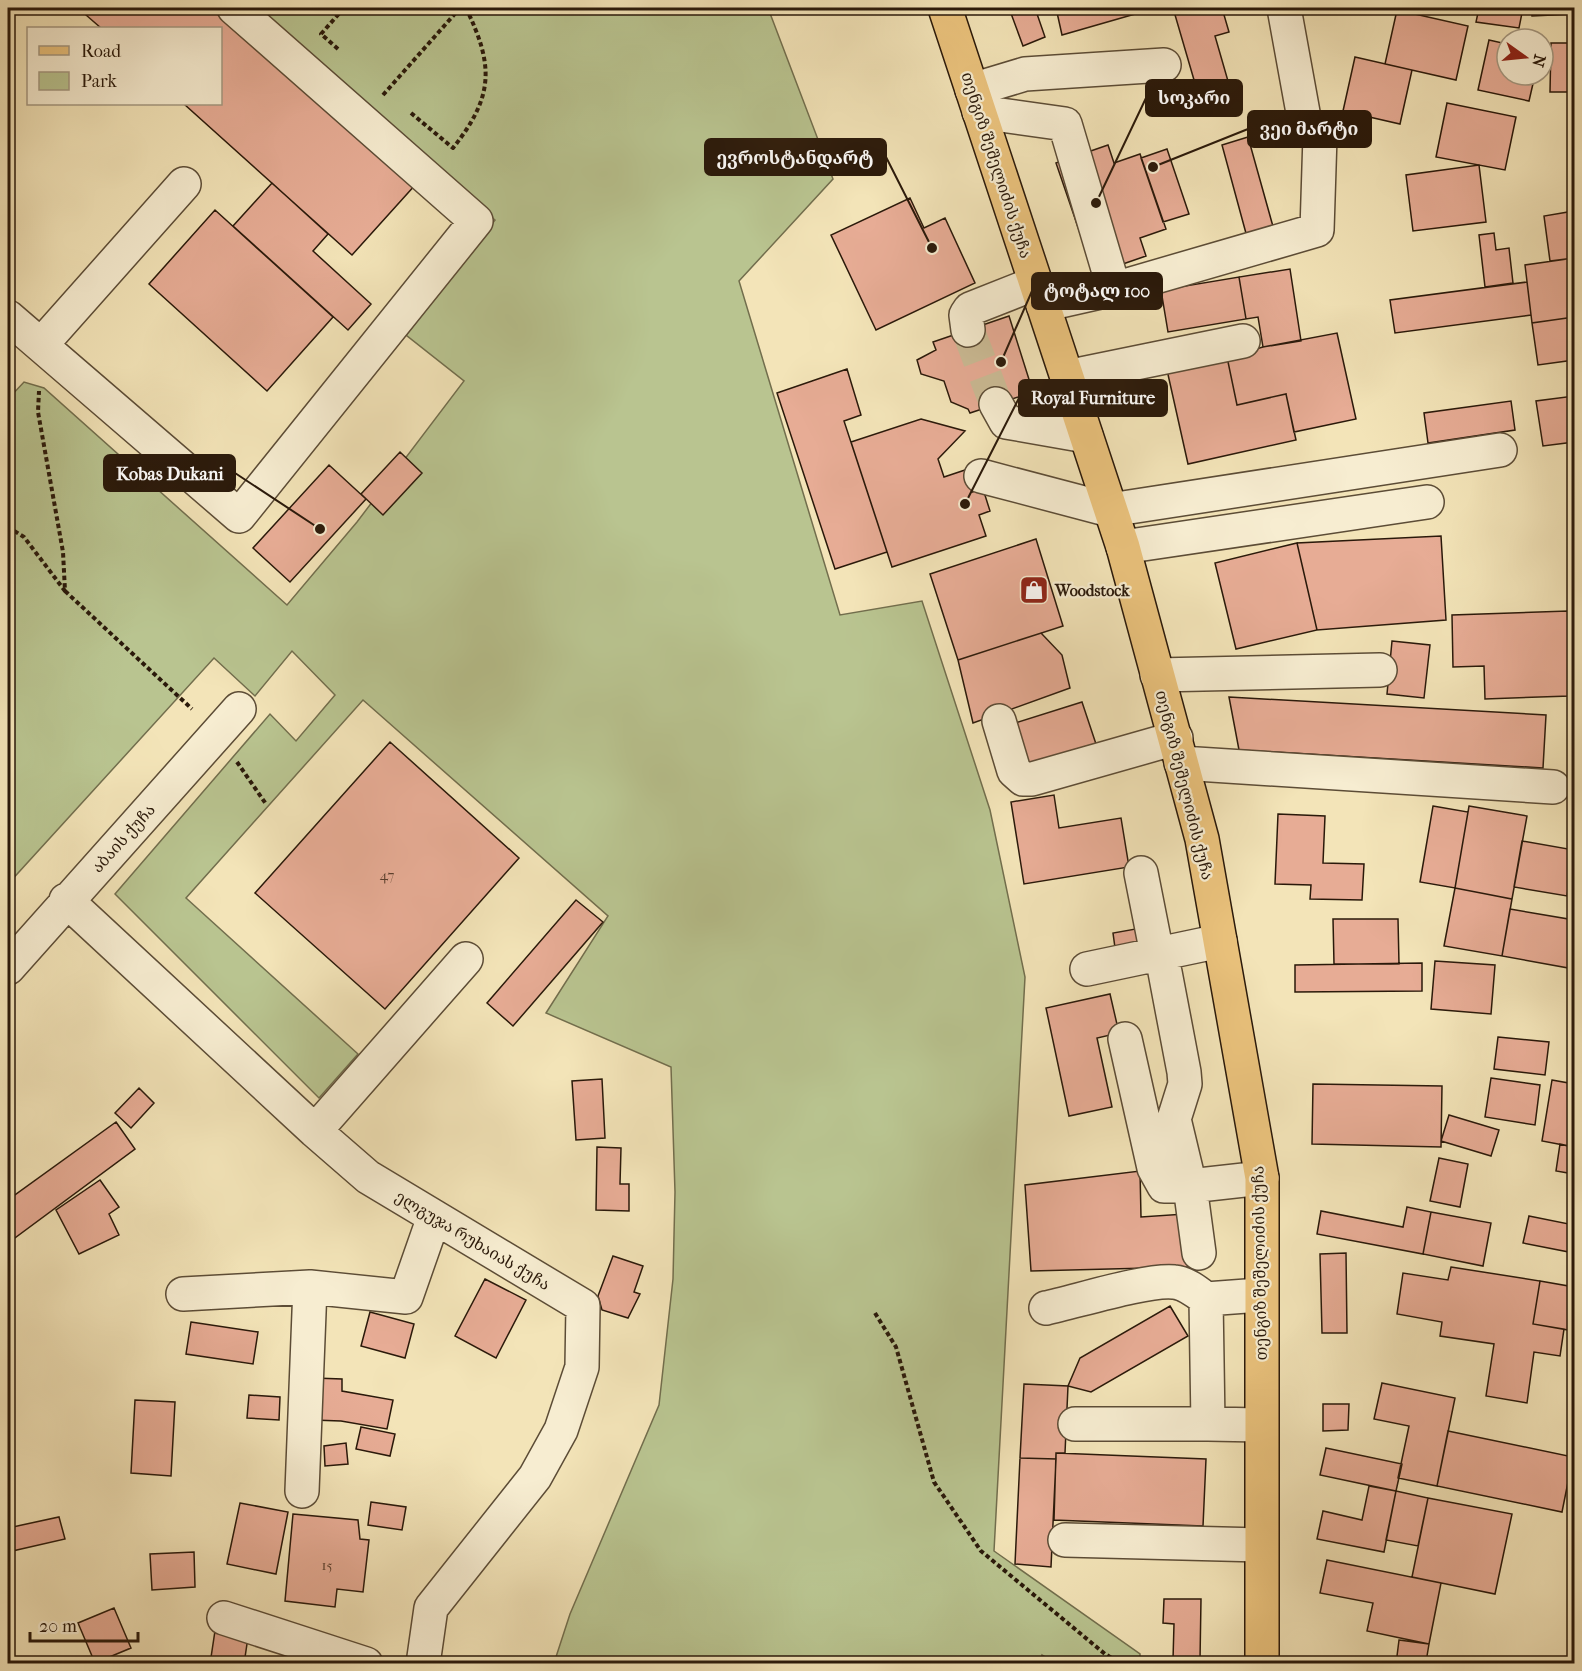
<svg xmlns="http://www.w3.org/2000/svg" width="1582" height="1671" font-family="'IM FELL French Canon','Noto Serif Georgian',serif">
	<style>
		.green { fill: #b9c490; stroke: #726e4d; stroke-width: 1.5 }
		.building { fill: #e7ac95; stroke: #2a190a; stroke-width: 1.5 }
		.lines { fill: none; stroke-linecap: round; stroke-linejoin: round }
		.minor-tunnel { stroke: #cbbb95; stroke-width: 33; stroke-dasharray: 33 16; stroke-linecap: butt }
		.minor-casing { stroke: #5c4c36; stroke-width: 36 }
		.major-casing { stroke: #2a190a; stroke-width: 36 }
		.path { stroke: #2a190a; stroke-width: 4; stroke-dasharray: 4.5 3; stroke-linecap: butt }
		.minor { stroke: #f7edd1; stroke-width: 33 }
		.major { stroke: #eac27c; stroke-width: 33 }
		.labels { text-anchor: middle; stroke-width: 4.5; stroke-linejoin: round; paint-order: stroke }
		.number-label { font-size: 14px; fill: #593e2d }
		.street-label { font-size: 16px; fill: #2a190a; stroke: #f7edd1 }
		.poi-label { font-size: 16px; font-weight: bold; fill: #2a190a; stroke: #f7edd1; text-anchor: start }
		.leader { fill: none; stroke: #2a190a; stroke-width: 2 }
		.callout-dot { fill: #2a190a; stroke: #f7edd1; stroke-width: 2 }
		.callout { fill: #2a190a; stroke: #2a190a; stroke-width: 2 }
		.callout-label { font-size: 18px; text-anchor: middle; font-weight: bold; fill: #fff }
	</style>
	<rect width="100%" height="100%" fill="#f3e4b8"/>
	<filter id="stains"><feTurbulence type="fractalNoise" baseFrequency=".00333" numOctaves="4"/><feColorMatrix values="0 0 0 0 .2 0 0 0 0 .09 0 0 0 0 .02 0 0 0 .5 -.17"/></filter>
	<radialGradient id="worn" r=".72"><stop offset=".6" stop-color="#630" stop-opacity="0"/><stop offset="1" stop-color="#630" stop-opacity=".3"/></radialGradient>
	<path class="green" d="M259,8H768L833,179L739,281L840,615L922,601L990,810L1025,977L994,1551L1140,1654V1663H1056L1042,1655L1041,1664L554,1663L570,1614L659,1405L673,1279L675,1192L671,1067L546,1013L608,916L363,700L186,898L358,1054L319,1098L115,894L270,714L296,741L335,695L292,651L255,696L214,658L8,884V399L24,382L44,388L287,605L357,522L464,381L406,335L495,220Z"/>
	<path class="building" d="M92,8H220L416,184L352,255L184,104H220V28H101L86,15Z
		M1009,8H1035L1045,37L1023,46Z
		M1056,8H1156L1062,35Z
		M1173,8H1222L1229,32L1215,36L1230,88L1199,97Z
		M1479,8H1523L1519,28L1476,22Z
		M1531,8H1574V14L1532,16Z
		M1397,10L1468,26L1456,80L1385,64Z
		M1489,40L1507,44V75H1535L1529,101L1478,90Z
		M1551,43H1574V92H1550Z
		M1355,57L1412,70L1400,124L1343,111Z
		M1447,103L1516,117L1505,170L1436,157Z
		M1248,137L1274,230L1247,237L1222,145Z
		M1108,145L1114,163L1140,154L1166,229L1140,238L1146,256L1094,274L1056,163Z
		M1167,149L1189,214L1163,222L1141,158Z
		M1479,165L1486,222L1413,231L1406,175Z
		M272,183L328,234L313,251L371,304L348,330L233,226Z
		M910,198L924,228L945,218L975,283L876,330L831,235Z
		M215,210L333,317L267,391L149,284Z
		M1574,211V258L1550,261L1544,216Z
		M1494,233L1496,250L1509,248L1513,283L1485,287L1479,235Z
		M1574,258V317L1532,323L1525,265Z
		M1290,269L1301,341L1263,347L1258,317L1246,319L1239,277Z
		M1239,277L1246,319L1168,332L1161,290Z
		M1527,282L1531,315L1395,333L1390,300Z
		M1009,316L1033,392L970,413L968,409L951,402L944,381L921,374L917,360L936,350L933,342Z
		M1574,317V360L1538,365L1532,323Z
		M1337,333L1356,419L1294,432L1286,394L1237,405L1227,357L1263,347Z
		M1227,357L1237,405L1286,394L1296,440L1188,464L1167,370Z
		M847,369L861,415L844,421L887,552L835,569L777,393Z
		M1574,396V442L1543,446L1536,401Z
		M1511,401L1515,430L1428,443L1424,413Z
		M921,419L965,431L938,459L944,477L965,470L972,492L983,489L990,511L979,515L986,536L892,567L851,442Z
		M400,452L422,473L383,515L361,494Z
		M329,465L366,499L290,582L253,548Z
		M1441,536L1446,620L1317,630L1297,543Z
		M1036,539L1063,626L958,660L930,574Z
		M1297,543L1317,630L1236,649L1215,563Z
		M1568,611L1570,696L1485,699L1484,666L1453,667L1452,615Z
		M1041,633L1062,655L1070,688L973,723L958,660Z
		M1392,641L1430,645L1424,698L1387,694Z
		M1229,697L1546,715L1543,768L1239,750Z
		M1082,702L1098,750L1031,772L1015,723Z
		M390,742L519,858L385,1009L255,893Z
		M1054,795L1059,828L1121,818L1129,867L1024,884L1011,802Z
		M1433,806L1468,812L1455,888L1420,882Z
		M1469,806L1527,816L1512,899L1455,888Z
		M1278,814L1325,816L1323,863L1364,864L1362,900L1310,899L1311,885L1275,884Z
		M1522,841L1574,850L1567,896L1514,887Z
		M1455,888L1512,899L1502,956L1444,946Z
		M576,900L603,922L513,1026L487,1003Z
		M1510,909L1574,920V969L1502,956Z
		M1333,919H1398L1399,964H1334Z
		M1141,928L1145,951L1116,955L1113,933Z
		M1435,961L1495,965L1491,1014L1431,1009Z
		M1422,963V991L1295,992V965Z
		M1110,994L1119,1033L1097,1038L1112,1107L1069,1116L1046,1008Z
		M1498,1037L1549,1042L1545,1075L1494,1069Z
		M1491,1078L1540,1085L1535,1125L1485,1117Z
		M602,1079L605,1138L576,1140L572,1081Z
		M1552,1080L1574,1084V1147L1542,1141Z
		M1313,1084L1442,1086L1441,1147L1312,1144Z
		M139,1088L154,1103L131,1128L115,1113Z
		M1449,1115L1499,1130L1491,1156L1441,1141Z
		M116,1122L135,1149L8,1243V1200Z
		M1560,1144L1574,1147V1174L1556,1171Z
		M597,1147L621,1148L620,1184H629V1211L596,1210Z
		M1439,1158L1468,1164L1460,1207L1430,1201Z
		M8,1164L14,1170L8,1177Z
		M1140,1171L1141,1217L1185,1214L1188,1267L1031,1271L1025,1185Z
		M100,1180L119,1207L109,1214L119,1235L79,1254L56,1210Z
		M1407,1207L1431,1212L1423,1254L1317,1234L1321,1211L1403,1227Z
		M1431,1212L1491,1223L1483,1266L1423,1254Z
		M1529,1216L1574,1225V1253L1523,1243Z
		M1346,1253L1347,1333H1322L1320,1254Z
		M613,1256L643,1266L634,1292L640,1294L628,1318L602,1310L598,1296Z
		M1451,1267L1540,1281L1533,1324L1564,1329L1560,1356L1534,1352L1527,1403L1486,1396L1494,1344L1440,1336L1442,1322L1397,1314L1403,1273L1448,1280Z
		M485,1279L526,1300L496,1358L455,1336Z
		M1540,1281L1574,1287V1331L1533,1324Z
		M1170,1306L1188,1336L1091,1392L1068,1386L1080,1358Z
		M370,1312L414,1324L405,1358L361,1346Z
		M191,1322L258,1332L253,1364L186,1354Z
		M314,1378L342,1379V1391L393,1400L387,1429L341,1421L313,1420Z
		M1382,1383L1455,1398L1437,1486L1398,1478L1409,1426L1374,1419Z
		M1024,1384L1068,1386L1065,1453H1056V1459L1020,1458Z
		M249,1395L280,1397L279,1420L247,1418Z
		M135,1400L175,1402L171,1476L131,1473Z
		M1323,1404H1349L1348,1430L1323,1431Z
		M361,1427L395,1434L390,1456L356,1449Z
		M1448,1431L1573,1457L1562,1512L1437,1486Z
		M346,1443L348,1464L325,1466L324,1446Z
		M1326,1448L1402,1464L1396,1491L1320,1475Z
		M1056,1453L1206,1459L1203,1526L1054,1520Z
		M1020,1458L1056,1459L1051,1567L1015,1564Z
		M1369,1486L1396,1491L1384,1552L1317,1539L1323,1511L1362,1520Z
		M1396,1491L1428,1498L1418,1546L1386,1540Z
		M1428,1498L1512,1514L1495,1594L1412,1577Z
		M371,1502L406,1507L402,1530L368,1525Z
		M240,1503L288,1512L276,1574L227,1564Z
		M293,1514L358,1520L360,1539L369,1540L363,1592L337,1589L335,1607L285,1601Z
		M59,1517L65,1539L8,1552V1528Z
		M194,1552L195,1587L152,1590L150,1554Z
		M1327,1560L1441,1583L1429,1644L1367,1631L1373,1603L1320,1593Z
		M1164,1599H1201L1200,1660H1173L1174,1624L1163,1623Z
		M114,1608L131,1648L95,1663L78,1623Z
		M215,1631L248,1637L244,1664H210Z
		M1399,1640L1429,1644L1426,1662L1441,1664H1396Z"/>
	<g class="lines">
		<path class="minor-tunnel" d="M968,330L996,404"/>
		<g class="minor-casing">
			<path id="minor" d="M972,90L1025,74L1164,65
				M979,112L1065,124L1114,289
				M1043,305L1114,289L1317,230L1320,136L1304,118L1284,8
				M8,317L239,516L476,221L234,8
				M968,330L966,315L970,309L1036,283
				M41,345L184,184
				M1067,377L1243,341
				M996,404L1006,422L1086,436
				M981,476L1110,510L1500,450
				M1123,547L1427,502
				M1157,675L1380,670
				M999,721L1014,771L1023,779H1032L1176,738
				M1181,763L1553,787
				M1141,873L1157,954
				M66,900L315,1131L368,1177L583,1306L582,1367L561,1430L535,1477L431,1608L423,1664
				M8,968L239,709
				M1087,969L1220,941
				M1165,972L1184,1072L1185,1084L1174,1119L1190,1186L1199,1253
				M1125,1039L1154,1168L1164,1186H1190L1262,1178
				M315,1131L466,959
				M183,1294L310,1287
				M1046,1308C1075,1302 1147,1279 1174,1282C1186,1283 1197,1292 1206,1299L1260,1295
				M1075,1424H1208L1206,1299
				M1208,1424L1261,1425
				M302,1491L310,1287L406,1297L434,1217
				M1065,1540L1261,1545
				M224,1618L366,1664"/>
		</g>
		<g class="major-casing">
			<path id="major" d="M945,8L1123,547L1202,839L1262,1178V1664"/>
		</g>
		<path class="path" d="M338,49L321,34L344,8
			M383,95L460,8
			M411,113L453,148C494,96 494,66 466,8
			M8,527L24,537L65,591L63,552L38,412L39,391
			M65,591L192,709
			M237,762L266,804
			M875,1313L896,1347L934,1482L981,1551L1105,1654L1122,1664"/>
		<use href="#minor" class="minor"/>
		<use href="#major" class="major"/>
	</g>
	<defs>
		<g id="shop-square" transform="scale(1.5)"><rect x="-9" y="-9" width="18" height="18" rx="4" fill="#8f2418" stroke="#f7edd1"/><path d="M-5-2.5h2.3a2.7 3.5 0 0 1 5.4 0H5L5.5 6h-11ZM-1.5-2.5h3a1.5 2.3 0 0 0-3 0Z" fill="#fff"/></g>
	</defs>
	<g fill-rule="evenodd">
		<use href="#shop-square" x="1034" y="590"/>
	</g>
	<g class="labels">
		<g class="number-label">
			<text x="387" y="880">47</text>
			<text x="327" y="1570">15</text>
		</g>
		<g class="street-label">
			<text transform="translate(997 165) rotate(72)" y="6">თენგიზ შეშელიძის ქუჩა</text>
			<text transform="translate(1185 785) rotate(76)" y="6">თენგიზ შეშელიძის ქუჩა</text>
			<text transform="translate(123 838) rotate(-48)" y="6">აბაის ქუჩა</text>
			<text transform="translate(473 1240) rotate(31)" y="6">ელგუჯა რუხაიას ქუჩა</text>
			<text transform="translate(1259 1263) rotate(-91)" y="6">თენგიზ შეშელიძის ქუჩა</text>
		</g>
		<g class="poi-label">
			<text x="1055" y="596">Woodstock</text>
		</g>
	</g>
	<path class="leader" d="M1096 203L1146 98M1153 167L1248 129M932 248L886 157M1001 362L1032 291M965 504L1019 398M320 529L235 473"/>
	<g class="callout-dot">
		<circle cx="1096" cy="203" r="6"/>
		<circle cx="1153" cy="167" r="6"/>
		<circle cx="932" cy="248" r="6"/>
		<circle cx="1001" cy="362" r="6"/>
		<circle cx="965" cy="504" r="6"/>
		<circle cx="320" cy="529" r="6"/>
	</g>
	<g class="callout">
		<rect x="1146" y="80" width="96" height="36" rx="6"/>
		<rect x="1248" y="111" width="123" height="36" rx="6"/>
		<rect x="705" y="139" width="181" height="36" rx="6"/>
		<rect x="1032" y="273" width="130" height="36" rx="6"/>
		<rect x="1019" y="380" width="148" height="36" rx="6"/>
		<rect x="104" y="455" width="131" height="36" rx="6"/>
	</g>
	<g class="callout-label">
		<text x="1194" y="104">სოკარი</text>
		<text x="1309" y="135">ვეი მარტი</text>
		<text x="795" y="164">ევროსტანდარტ</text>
		<text x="1097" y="297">ტოტალ 100</text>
		<text x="1093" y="404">Royal Furniture</text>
		<text x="170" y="480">Kobas Dukani</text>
	</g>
	<rect width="1582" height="1671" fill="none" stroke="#f3e4b8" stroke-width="30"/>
	<rect x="9" y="9" width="1564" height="1653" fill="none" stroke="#2a190a" stroke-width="3"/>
	<rect x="15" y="15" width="1552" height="1641" fill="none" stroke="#2a190a" stroke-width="1.5"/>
	<rect x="27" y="27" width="195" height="78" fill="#f7edd1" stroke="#a59881" stroke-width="1.5"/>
	<rect x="39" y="46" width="30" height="9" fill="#eac27c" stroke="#a59881" stroke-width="1.5"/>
	<text x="81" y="57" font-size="18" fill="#2a190a">Road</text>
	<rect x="39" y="72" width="30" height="18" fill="#b9c490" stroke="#a59881" stroke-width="1.5"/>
	<text x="81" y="87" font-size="18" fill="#2a190a">Park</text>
	<g transform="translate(1525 57) rotate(105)"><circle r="28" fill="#f7edd1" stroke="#a59881" stroke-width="1.5"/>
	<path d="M0-4.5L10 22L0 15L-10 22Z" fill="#8f2418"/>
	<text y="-9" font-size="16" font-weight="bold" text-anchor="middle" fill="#2a190a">N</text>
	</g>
	<path d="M30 1632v9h108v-9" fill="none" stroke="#2a190a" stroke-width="3"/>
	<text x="39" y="1632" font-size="18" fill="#2a190a" stroke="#f7edd1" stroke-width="4.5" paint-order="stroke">20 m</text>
	<rect width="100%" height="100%" filter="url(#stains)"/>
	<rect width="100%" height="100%" fill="url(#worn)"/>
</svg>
